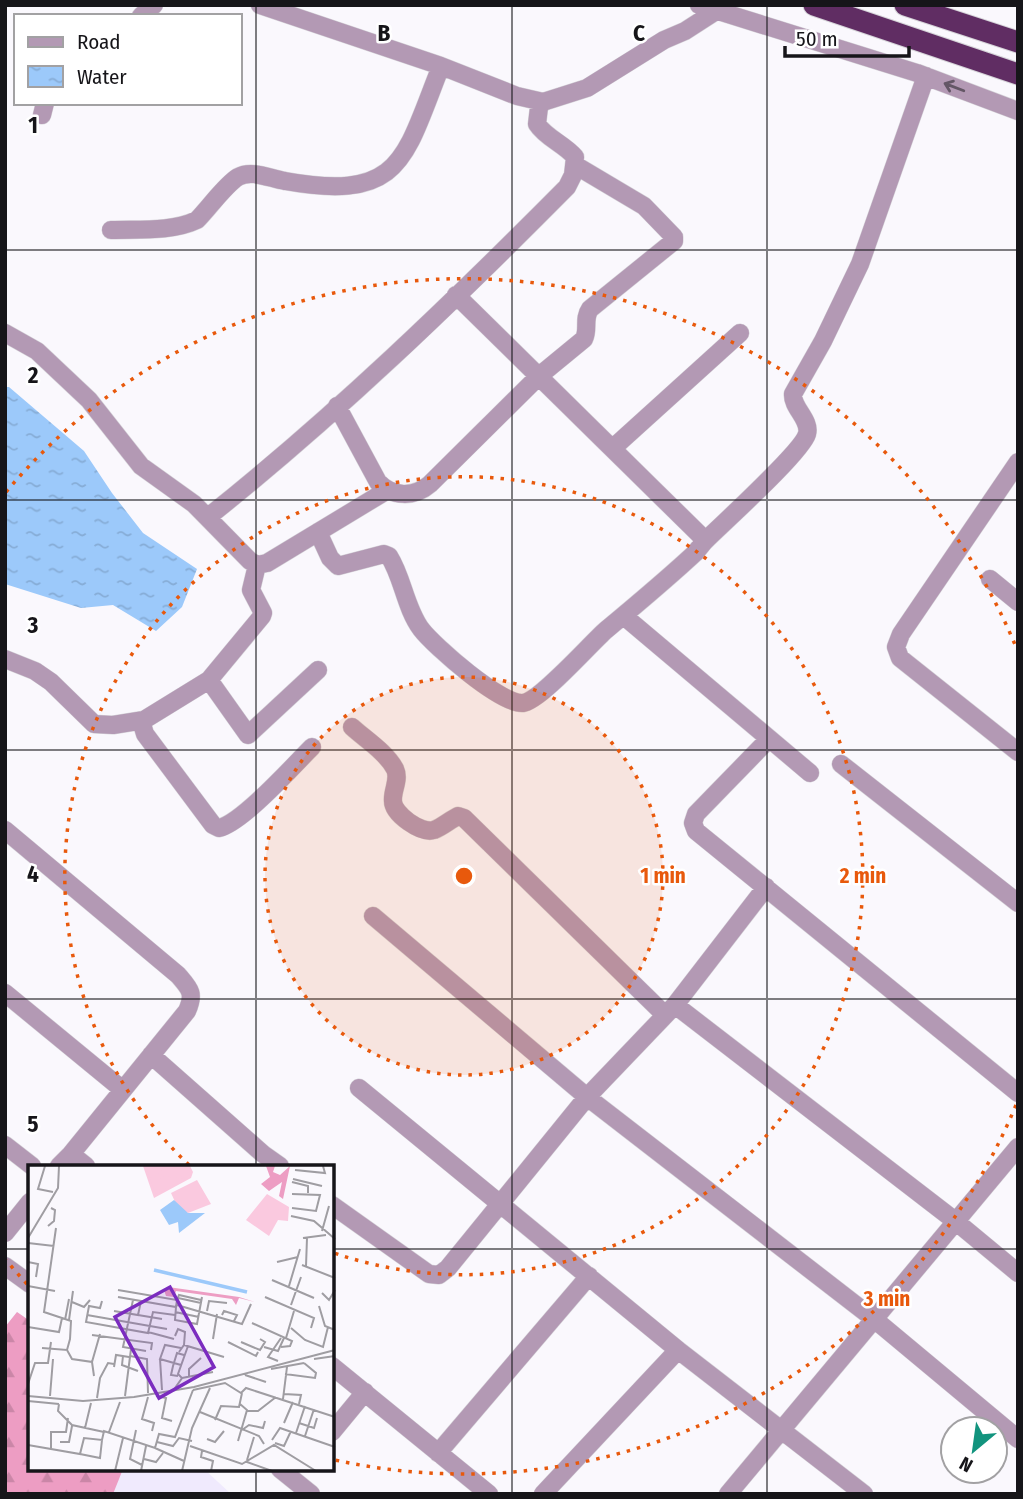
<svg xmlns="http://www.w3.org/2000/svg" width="1023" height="1499" font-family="'Fira Sans Condensed',sans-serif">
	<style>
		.built { fill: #f0eafd }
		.forest { fill: url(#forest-firs) }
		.water { fill: url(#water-ripples) }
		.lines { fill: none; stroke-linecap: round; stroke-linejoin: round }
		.minor-casing { stroke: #d6d4d9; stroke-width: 19 }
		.highway-casing { stroke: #d6d4d9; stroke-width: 23 }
		.minor { stroke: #b399b4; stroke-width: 18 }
		.highway { stroke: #602d63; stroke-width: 21 }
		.oneway { stroke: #645766 }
		.grid { fill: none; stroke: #161519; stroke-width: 2; stroke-opacity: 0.55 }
		.ring { fill: none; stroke: #e8590c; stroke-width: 3.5; stroke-dasharray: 3.5 7 }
		.inset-river { fill: none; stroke: #9cc9fa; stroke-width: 3.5 }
		.inset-road { fill: none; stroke: #9f9da2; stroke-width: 2 }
		.view { fill: #7b2cbf; fill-opacity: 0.15; stroke: #7b2cbf; stroke-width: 3.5 }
		.inset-edge { fill: none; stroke: #161519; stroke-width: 3.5 }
		.grid-label { font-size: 23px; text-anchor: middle; font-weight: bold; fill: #161519; stroke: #fff; stroke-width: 5; stroke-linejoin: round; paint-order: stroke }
		.centre { fill: #e8590c; stroke: #fff; stroke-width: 3.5 }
		.ring-label { font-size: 21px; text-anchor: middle; font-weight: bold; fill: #e8590c; stroke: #fff; stroke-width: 5; stroke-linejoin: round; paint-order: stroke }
	</style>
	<defs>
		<pattern id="forest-firs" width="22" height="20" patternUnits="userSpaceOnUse" patternTransform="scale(1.75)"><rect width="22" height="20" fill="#ed9dc3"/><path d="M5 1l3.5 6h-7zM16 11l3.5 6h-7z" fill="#ca86a7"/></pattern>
		<pattern id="water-ripples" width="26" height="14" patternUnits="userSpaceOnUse" patternTransform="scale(1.75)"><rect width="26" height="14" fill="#9cc9fa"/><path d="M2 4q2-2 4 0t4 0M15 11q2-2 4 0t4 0" fill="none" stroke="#86acd6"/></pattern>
	</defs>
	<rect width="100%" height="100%" fill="#faf8fd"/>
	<path class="built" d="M17,1312L30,1321V1469H204L231,1494H5V1327Z"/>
	<path class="forest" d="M17,1312L30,1321V1469H123L113,1494H9L5,1490V1327Z"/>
	<path class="water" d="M5,387H9L84,451L112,493L143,533L197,569L182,607L156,631L113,605L81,608L5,584Z"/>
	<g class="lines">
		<g class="minor-casing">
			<path id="minor" d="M260,5L441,66L517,96L543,102
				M699,5L917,73L1018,111
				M141,16L154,5
				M42,115L45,103
				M111,230C139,229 172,232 197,220C209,208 225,185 238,177C252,169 271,179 285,181C402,202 404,159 441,66
				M5,333L37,351L89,400L141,466L194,504L250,561L257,565L267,563L386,491
				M337,406L378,482C392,497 414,498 430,484L539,376L584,339C589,329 583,319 590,309L674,241V237L644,206L575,165
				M613,448L740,333
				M1018,462L901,634L896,647L900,658L1018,752
				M208,517C335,416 453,302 567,187L573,175L575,157C564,144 546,138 537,124L539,107L543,102L587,88L664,40L685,31L716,11
				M318,532L330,558L338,566L384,554L389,556C403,578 405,607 421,629C434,646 501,705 523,703C540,701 590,644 606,630C636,605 666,580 695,553L704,542L701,536L456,295
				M704,542C722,524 802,452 807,434C811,420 792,408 793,394L823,341L860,264L926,76
				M257,565L251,590L263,613L262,616L209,680L144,720L142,724L145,734L213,825L219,828C242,823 293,766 312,747
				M990,579L1018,602
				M625,617L810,773
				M5,659L35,671L51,682L94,724L113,725L144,720
				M209,680L248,735L318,670
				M352,727C365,739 386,752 395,769C400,780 392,790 393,801C393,814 421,834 434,830C442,827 450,820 458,816L464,818L665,1015
				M769,739L696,814L693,823L696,831L1018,1093
				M841,764L1018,903
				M5,830L178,975C190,989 195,993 187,1011L71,1154
				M373,916L587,1097L874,1319L1018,1439
				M5,993L123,1090
				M675,1005L766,887
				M151,1055L263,1154L280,1166
				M359,1088L678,1350
				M5,1145L32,1166
				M59,1166L71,1154L86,1166
				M332,1205L429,1274L439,1275L448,1268L587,1097L675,1005L954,1220L1018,1273
				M5,1233L30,1202
				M5,1266L30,1284
				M332,1366L489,1494
				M332,1432L365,1392
				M438,1453L589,1276
				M280,1469L311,1494
				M543,1494L678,1350L864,1494
				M728,1494L1018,1147"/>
		</g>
		<g class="highway-casing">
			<path id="highway" d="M814,5L1018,74
				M905,5L1018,42"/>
		</g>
		<use href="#minor" class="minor"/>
		<use href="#highway" class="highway"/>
	</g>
	<defs><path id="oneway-shaft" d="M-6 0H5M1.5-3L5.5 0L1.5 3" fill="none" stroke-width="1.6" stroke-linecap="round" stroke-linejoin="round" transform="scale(1.75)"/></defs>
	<use class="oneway" href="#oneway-shaft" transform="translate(954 87) rotate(-159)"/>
	<path class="grid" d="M256,5V1166M512,5V1494M767,5V1494M5,250H1018M5,500H1018M5,750H1018M5,999H1018M5,1249H30M332,1249H1018M256,1469V1494"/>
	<circle cx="464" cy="876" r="199" fill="#e8590c" fill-opacity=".12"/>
	<g class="ring">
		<circle cx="464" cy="876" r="199"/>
		<path d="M189 1165A399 399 0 1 1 334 1253"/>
		<path d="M1016 1105A598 598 0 0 1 335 1460M27 1284A598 598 0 0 1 6 1260M6 492A598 598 0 0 1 1016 647"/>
	</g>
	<g transform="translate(28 1165)">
		<rect width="306" height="306" fill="#faf8fd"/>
		<path d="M238,1H247L245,7L252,10L262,1L255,34L251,31L254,17L241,26L233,19L242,12ZM140,122L211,132L227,137L211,133L208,140L204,134L148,126L146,132L138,131L136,125Z" fill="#ed9dc3"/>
		<path d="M115,1H162L165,7L163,13L126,33ZM239,29L261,42L260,56L250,55L241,71L218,55Z" fill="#fac9df"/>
		<path d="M118,1H127L138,25L128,29L122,14L127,11L122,13ZM133,1L136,6L135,1H155L152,11L157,14L134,11ZM169,15L183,39L160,48L149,41L143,28Z" fill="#fac9df"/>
		<path d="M146,35L160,48H177L151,68L150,57L141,60L132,45Z" fill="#9cc9fa"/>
		<path class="inset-river" d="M126,105L219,127"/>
		<path class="inset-road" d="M17,1L10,24L25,27M267,5L297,8L295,1M265,14L294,21M264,17L280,21V28M264,43L288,46L292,30L264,29M263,51L286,56L307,74M20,61L26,56L27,45L23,43M294,66L301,41M0,73L30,23L31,1M275,73L298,70M0,78L26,81M0,97L10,99L8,112M249,97L270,92M274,100L307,113M278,101L279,73M244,115L286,133M0,121L27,126M261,121L272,84M294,128L301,135L307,125M90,132L148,142L149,135L90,125M237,132L286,153L283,163M150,133L173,138M105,135L95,182L118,186M149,135L151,130L173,135M74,136L72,143L61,141L58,157L120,168L125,147L147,150M44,137L56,142L62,135M149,140L214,159L223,139M263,140L273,112M291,141L297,161L307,165M148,142L147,155L169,159L174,132M86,146L110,150L113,136M179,146L181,136L199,138M147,147L171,152M59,150L139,164M110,150L134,154M194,150L196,146L209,150L206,156M37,155L41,134M41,155L45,126M224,158L264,176L262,181L253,182M0,162L31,167L34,153M263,163L277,175L295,182L300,162M120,167L146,174M64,170L124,178L123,185M147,171L150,164L157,167L156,180M258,173L266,146M185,174L189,149M200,177L228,191L230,187M213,177L232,185L237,177L232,174M236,182L250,186L256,173M14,183L39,185L42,174L43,156L16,147L28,63M39,185L44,194L64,197L66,211M151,187L156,180L196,192M95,191L94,200L110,206M102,191L119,194L120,228M132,194L134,225M286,194L307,191M250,196L240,192L253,173M64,197L72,169M153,200L132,194L137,180L153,183M86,202L88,190L101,192M243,204L276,198M257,209L287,213L288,208L276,198M217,210L238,217M150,211L143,210L145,201L149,188L156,190M161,212V204L173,193M154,213L185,207M0,219L7,198H20L23,177M147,223L154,213L150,209L160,181M165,225L197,218L213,228L218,223L307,252M256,229L273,230L271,239M0,231L55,236L106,232L166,222L307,185M22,231L25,194M97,231L103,184M128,231L138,233L134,253L144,256M120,232L114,254L126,258L124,266M69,233L72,213L80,198L86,199M255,234L259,202M0,236L31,239M31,239L30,246L44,260L76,267M219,246H230L248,232M172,247L231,271L236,279M187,255L193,241L211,242L214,228M256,258L265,237M271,258L286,263L289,253M57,263L63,238M108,265L102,294L114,300M214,265L221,260L235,263L237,256M81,267L92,237M268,268L277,241M277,271L286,244M179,274L187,277L196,266M244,275L252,263L307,282M210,276L219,245L212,239M32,277H41L44,261M129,277L145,281L151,273L164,276M247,278L256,281L263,266M0,280L52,289L56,273L74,275L76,266L127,283L131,269L147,272L165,225M162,281L214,299L246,280L288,306M23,283V267H38L40,253M127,283L156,296M174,286L173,292L185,296L183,306M52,289L72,293L74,275M116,294L128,297L135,288M219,295L226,272M219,297L244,306M87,306L95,273M113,306L118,281M154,306L164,263L182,223"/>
		<path class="view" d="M142,122L186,202L131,233L87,152Z"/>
		<rect width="306" height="306" class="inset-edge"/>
	</g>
	<g class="grid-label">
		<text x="384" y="41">B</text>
		<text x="639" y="41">C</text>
		<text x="33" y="133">1</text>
		<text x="33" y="383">2</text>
		<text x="33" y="633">3</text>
		<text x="33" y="882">4</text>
		<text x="33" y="1132">5</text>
	</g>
	<circle cx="464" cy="876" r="10" class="centre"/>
	<g class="ring-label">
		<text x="663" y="883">1 min</text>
		<text x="863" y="883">2 min</text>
		<text x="887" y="1306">3 min</text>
	</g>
	<rect width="1023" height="1499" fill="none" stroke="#161519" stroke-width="14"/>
	<rect x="14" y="14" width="228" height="91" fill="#ffffff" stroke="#a2a1a3" stroke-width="2"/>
	<rect x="28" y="37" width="35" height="10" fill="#b399b4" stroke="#a2a1a3" stroke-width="2"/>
	<text x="77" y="49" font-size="21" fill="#161519">Road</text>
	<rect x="28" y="66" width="35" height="21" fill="url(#water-ripples)" stroke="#a2a1a3" stroke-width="2"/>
	<text x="77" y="84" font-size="21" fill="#161519">Water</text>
	<g transform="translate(974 1450) rotate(209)"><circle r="33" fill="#ffffff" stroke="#a2a1a3" stroke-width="2"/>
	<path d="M0-5L12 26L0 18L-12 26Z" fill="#12947e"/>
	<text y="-10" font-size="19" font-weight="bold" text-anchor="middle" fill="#161519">N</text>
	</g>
	<path d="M785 46v10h124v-10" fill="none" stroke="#161519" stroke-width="3.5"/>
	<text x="796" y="46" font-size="21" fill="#161519" stroke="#ffffff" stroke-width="5" paint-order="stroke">50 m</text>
</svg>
